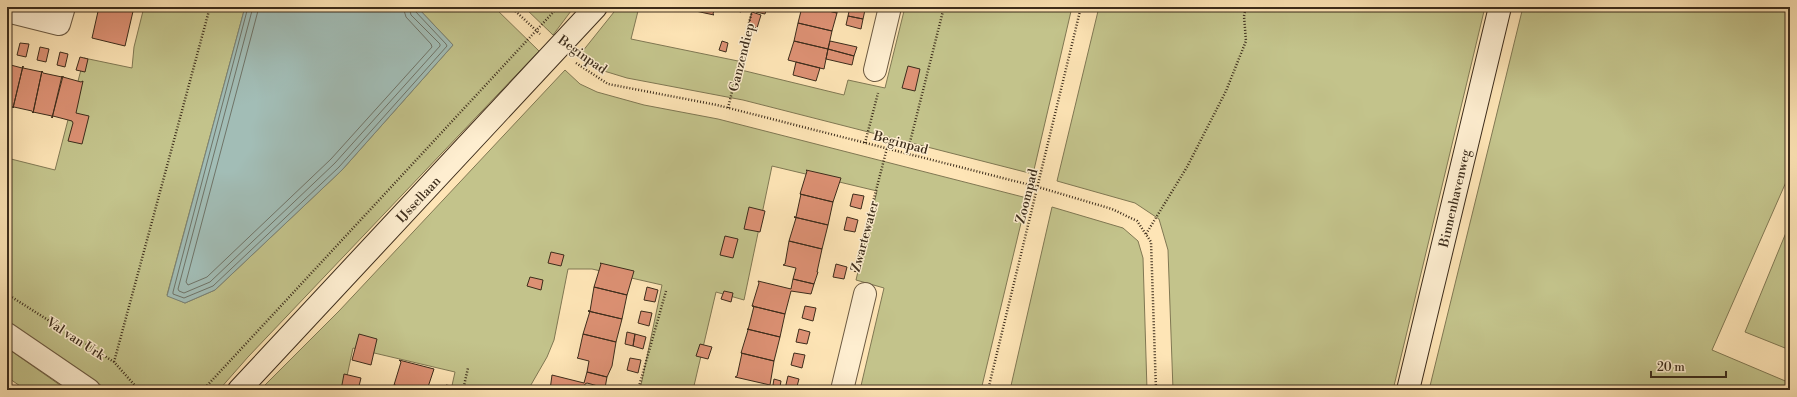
<svg xmlns="http://www.w3.org/2000/svg" width="1797" height="397" font-family="'Libre Bodoni',serif">
	<style>
		.green { fill: #c3c38b; stroke: #807853 }
		.water { fill: #a2bdb6; stroke: #798378 }
		.lines { fill: none; stroke-linecap: round; stroke-linejoin: round }
		.shore { stroke: #6f7468; stroke-width: 1 }
		.building { fill: #dd9174; stroke: #3c2c1b }
		.street-casing { stroke: #6c5a42; stroke-width: 24 }
		.secondary-casing { stroke: #3c2c1b; stroke-width: 24 }
		.path { stroke: #3c2c1b; stroke-width: 2.5; stroke-dasharray: 1 2; stroke-linecap: butt }
		.street { stroke: #feeed0; stroke-width: 22 }
		.secondary { stroke: #feeed0; stroke-width: 22 }
		.labels { text-anchor: middle; stroke-width: 3; stroke-linejoin: round; paint-order: stroke }
		.street-label { font-size: 13px; fill: #3c2c1b; stroke: #feeed0 }
	</style>
	<rect width="100%" height="100%" fill="#fee5b6"/>
	<filter id="stains"><feTurbulence type="fractalNoise" baseFrequency=".005" numOctaves="4"/><feColorMatrix values="0 0 0 0 .2 0 0 0 0 .09 0 0 0 0 .02 0 0 0 .5 -.17"/></filter>
	<radialGradient id="worn" r=".72"><stop offset=".6" stop-color="#630" stop-opacity="0"/><stop offset="1" stop-color="#630" stop-opacity=".3"/></radialGradient>
	<path class="green" d="M144,7H245L167,295L185,303L215,290L342,170L453,45L417,7H494L539,51L248,357L219,390H108L7,322V158L55,170L84,58L132,68L134,47Z
		M524,7H574L553,35Z
		M618,7H639L631,39L738,61L737,69L844,95L848,80L885,88L905,7H1072L1033,174L743,100L627,78L604,71L582,52Z
		M1099,7H1485L1393,390H1173L1168,250L1159,219L1135,203L1057,181Z
		M1523,7H1790V173L1712,350L1790,383V390H1429Z
		M565,70L580,84L597,92L644,105L718,119L1027,198L981,390H860L884,288L856,280L877,191L772,166L744,300L716,292L693,390H640L662,285L592,269H568L554,340L547,357L528,390H451L455,372L353,348L344,390H260L339,311Z
		M1052,207L1123,228L1138,241L1143,258L1147,390H1010Z
		M1790,223V350L1745,332Z
		M7,348L67,390H26L7,377Z"/>
	<path class="water" d="M245,7H417L453,45L342,170L215,290L185,303L167,296Z"/>
	<g class="lines">
		<path class="shore" d="M248,7L173,292V294L184,298L213,286L339,167L447,46L446,44L415,11L414,7
			M253,7L178,289L179,291L184,293L210,282L335,163L440,46V44L411,15L409,7
			M259,7L186,282L188,285L207,277L331,159L432,47L431,44L406,17L403,7"/>
	</g>
	<path class="building" d="M99,7H134L125,46L92,38Z
		M677,7H715L713,14L714,15Z
		M727,7H742L741,12L726,8Z
		M757,7H767L765,14L756,12Z
		M802,7H812L837,13L832,31L798,23Z
		M812,7H838L837,13Z
		M850,7L865,10L863,19L848,16Z
		M752,12L761,15L757,28L748,26Z
		M848,16L863,19L861,29L846,25Z
		M798,23L832,31L828,49L794,41Z
		M722,41L728,43L726,52L719,50Z
		M794,41L828,49L824,69L788,60Z
		M830,41L857,47L854,56L828,49Z
		M20,43L29,44L26,57L17,55Z
		M40,47L49,49L46,62L37,60Z
		M828,49L854,56L852,65L826,59Z
		M60,52L68,54L65,67L57,65Z
		M80,57L88,59L85,72L76,70Z
		M796,62L820,68L816,81L793,75Z
		M7,64L22,68L23,66L13,108V107L7,105Z
		M23,66V68L42,72V71L33,113L32,111L14,107L13,108Z
		M908,66L920,69L915,91L902,88Z
		M42,71L43,73L62,77V76L52,118V116L33,112V113Z
		M63,76V77L81,82L83,81L76,113L89,116L82,144L68,141L73,123L72,121L53,116L52,118Z
		M806,170L841,178L833,202L800,194L807,171Z
		M800,194L833,202L828,225L794,217H796L801,194Z
		M853,194L864,196L861,209L850,206Z
		M749,207L765,211L760,232L744,229Z
		M794,217L828,225L822,249L789,241L796,218Z
		M847,217L858,220L855,232L844,230Z
		M725,236L738,239L733,258L720,255Z
		M789,241L822,249L817,272H818L814,284L793,279L796,268L783,265L785,264Z
		M551,252L564,255L561,266L548,263Z
		M600,263L634,271L627,295L594,287L601,264Z
		M836,264L847,267L844,279L833,277Z
		M530,277L543,280L541,290L527,286Z
		M793,279L814,284L811,294L791,291L785,314L752,306L759,283L758,281L791,289Z
		M594,287L627,295L622,319L588,311H590Z
		M647,287L658,290L655,302L644,300Z
		M724,291L733,293L731,302L721,299Z
		M752,306L785,314L780,337L747,329L748,330L754,306Z
		M805,306L816,308L813,321L802,318Z
		M588,311L622,319L616,342L583,334L590,311Z
		M641,311L652,313L649,326L638,323Z
		M747,329L780,337L774,361L741,353L748,330Z
		M799,329L810,332L807,344L796,342Z
		M627,332L635,334L633,346L625,344Z
		M359,334L377,339L371,365L352,360Z
		M583,334L616,342L612,366L607,377L587,372L589,361L577,358L578,357Z
		M635,334L646,337L643,349L633,346Z
		M700,344L712,347L708,359L696,356Z
		M741,353L774,361L770,385L735,377L737,376L742,353Z
		M794,353L805,355L802,368L791,365Z
		M630,358L641,360L638,373L627,370Z
		M399,360L434,369L427,390H416L394,385L401,362Z
		M587,372L607,377L605,388L587,383L585,384L583,390H550L552,375L584,383Z
		M344,374L361,378L358,390H341Z
		M788,376L799,379L796,390L785,389Z
		M774,379L781,381L780,387L773,385Z
		M394,385L416,390H394Z
		M446,385L457,387L456,390H445Z"/>
	<g class="lines">
		<g class="street-casing">
			<path id="street" d="M7,11L59,24L64,7
				M875,70L890,7
				M7,334L89,390
				M842,390L865,294"/>
		</g>
		<g class="secondary-casing">
			<path id="secondary" d="M239,390L596,7
				M1408,390L1500,7"/>
		</g>
		<path class="path" d="M511,7L540,34
			M576,63L608,84L717,105L1038,187L1112,209L1137,221L1151,242L1156,390
			M728,108L753,7
			M865,143L878,93
			M907,154L944,7
			M1146,234L1187,167L1226,91L1246,41L1244,16L1246,7
			M855,272L887,148
			M7,294L114,362L139,390
			M114,362L210,7
			M203,390L558,7
			M463,390L468,368
			M638,390L666,291
			M988,390L1081,7"/>
		<use href="#street" class="street"/>
		<use href="#secondary" class="secondary"/>
	</g>
	<g class="labels">
		<g class="street-label">
			<text transform="translate(583 54) rotate(35)" y="5">Beginpad</text>
			<text transform="translate(741 57) rotate(-76)" y="5">Ganzendiep</text>
			<text transform="translate(901 142) rotate(15)" y="5">Beginpad</text>
			<text transform="translate(1026 196) rotate(-76)" y="5">Zoompad</text>
			<text transform="translate(1454 198) rotate(-77)" y="5">Binnenhavenweg</text>
			<text transform="translate(418 199) rotate(-47)" y="5">IJssellaan</text>
			<text transform="translate(864 236) rotate(-75)" y="5">Zwartewater</text>
			<text transform="translate(76 338) rotate(33)" y="5">Val van Urk</text>
		</g>
	</g>
	<rect width="1797" height="397" fill="none" stroke="#fee5b6" stroke-width="24"/>
	<rect x="8" y="8" width="1781" height="381" fill="none" stroke="#3c2c1b" stroke-width="2"/>
	<rect x="12" y="12" width="1773" height="373" fill="none" stroke="#3c2c1b"/>
	<path d="M1651 371v6h75v-6" fill="none" stroke="#3c2c1b" stroke-width="2"/>
	<text x="1657" y="371" font-size="12" fill="#3c2c1b" stroke="#feeed0" stroke-width="3" paint-order="stroke">20 m</text>
	<rect width="100%" height="100%" filter="url(#stains)"/>
	<rect width="100%" height="100%" fill="url(#worn)"/>
</svg>
